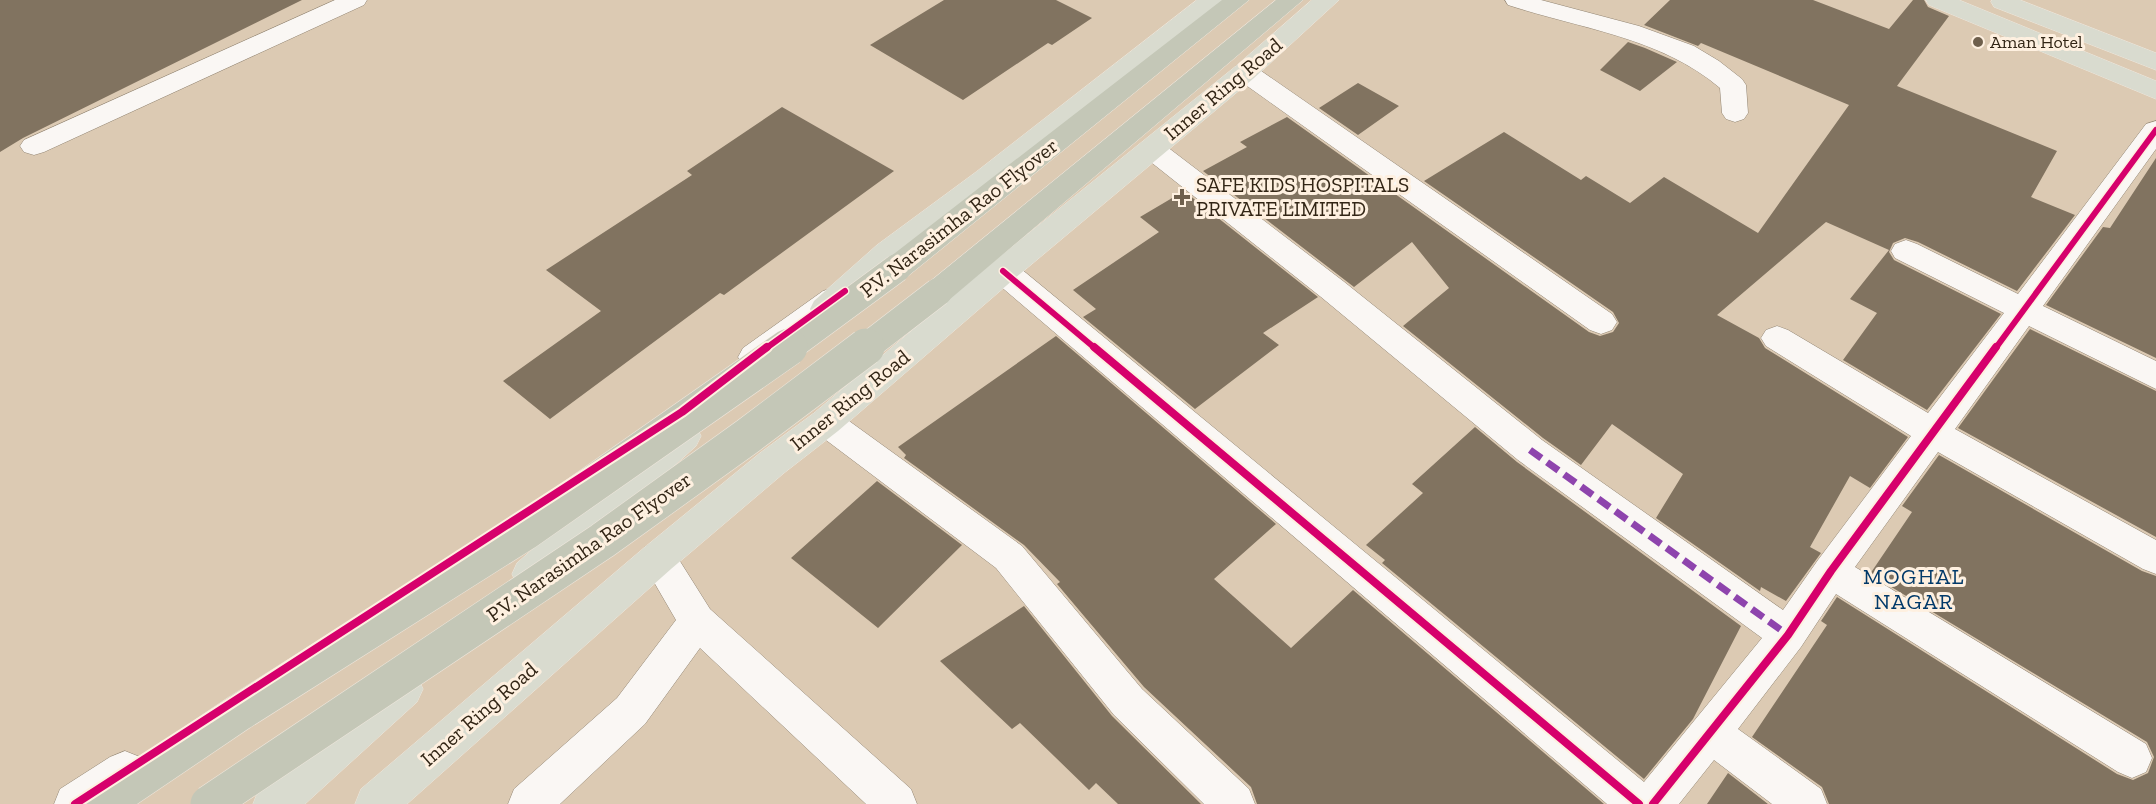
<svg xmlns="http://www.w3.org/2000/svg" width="2156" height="804" font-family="'Zilla Slab',serif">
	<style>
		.building { fill: #817360 }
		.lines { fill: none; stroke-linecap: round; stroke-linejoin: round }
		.minor-casing { stroke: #928573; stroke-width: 1 }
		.major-casing { stroke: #efe7dd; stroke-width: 1 }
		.highway-casing { stroke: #efe7dd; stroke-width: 1 }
		.minor { fill: #faf7f4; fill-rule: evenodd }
		.major { fill: #d9dbcf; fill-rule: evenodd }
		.highway { fill: #c4c7b7; fill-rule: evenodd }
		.highway-bridge-far1-casing { stroke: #efe7dd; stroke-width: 29; stroke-linecap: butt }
		.highway-bridge-casing { stroke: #efe7dd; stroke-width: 38; stroke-linecap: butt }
		.highway-bridge-far1 { stroke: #c4c7b7; stroke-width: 28 }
		.highway-bridge { stroke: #c4c7b7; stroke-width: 37 }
		.quiet { stroke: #8e44ad; stroke-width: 7; stroke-dasharray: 14 7; stroke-linecap: butt }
		.cycleway-far1-casing { stroke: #fef0e0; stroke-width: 9 }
		.cycleway-casing { stroke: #fef0e0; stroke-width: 12 }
		.cycleway-far1 { stroke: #d6006c; stroke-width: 6 }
		.cycleway { stroke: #d6006c; stroke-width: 8 }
		.poi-dot { fill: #6e5f4c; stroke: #fef0e0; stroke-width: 2 }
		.labels { text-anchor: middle; stroke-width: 6; stroke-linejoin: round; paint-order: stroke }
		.far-poi-label { font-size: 18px; fill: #322515; stroke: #fef0e0; text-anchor: start }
		.street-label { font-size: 21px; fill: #322515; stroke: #fef0e0 }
		.poi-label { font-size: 21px; fill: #322515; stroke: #fef0e0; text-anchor: start }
		.neighbourhood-label { font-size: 22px; letter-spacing: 1.5px; fill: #013969; stroke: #fef0e0 }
	</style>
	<rect width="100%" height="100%" fill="#dccab3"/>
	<path class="building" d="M0,0H302L23,138L0,152Z
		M944,0H1056L1092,18L1052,45L1048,43L963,100L870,45Z
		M1670,0H1813L1889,29L1913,0H1924L1928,7L1949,16L1897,86L2057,151L2031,197L2075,215L2017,291L1918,242L1905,238L1893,243L1889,252L1894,260L2001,314L1927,410L1843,360L1877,313L1850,299L1889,250L1826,222L1717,315L1759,338L1765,348L1908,437L1870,488L1850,476L1810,547L1821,553L1786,601L1761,587L1760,591L1656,518L1683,474L1612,424L1581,465L1543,438L1403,326L1449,288L1412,242L1354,287L1203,171L1247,147L1240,142L1287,117L1589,332L1600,336L1613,332L1619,323L1613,312L1424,181L1504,132L1581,180L1586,176L1630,203L1664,177L1758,233L1849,105L1701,43L1698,46L1644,25Z
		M1628,42L1645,48L1677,62L1640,91L1600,70Z
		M1358,83L1399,106L1358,135L1319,108Z
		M782,107L894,171L724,295L720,293L550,419L503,381L601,311L546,270L692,175L687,171Z
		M2156,158V358L2046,305L2103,227L2110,228Z
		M1184,191L1318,297L1263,333L1279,345L1195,409L1083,317L1096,309L1073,290L1159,232L1140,217Z
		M2030,329L2156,391V537L1958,428Z
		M1056,336L1276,524L1214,579L1291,648L1353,590L1604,804H1257L1251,787L1144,687L1057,584L1060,582L1024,545L904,458L906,455L898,447Z
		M1475,427L1517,462L1741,626L1693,719L1644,779L1382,563L1385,560L1366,545L1423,493L1412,484Z
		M1939,455L2142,571L2156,576V804H1829L1822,787L1752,737L1827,625L1821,621L1837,597L2117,774L2133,780L2148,773L2154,757L2147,742L1870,574L1912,512L1902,506Z
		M877,481L962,545L878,628L791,558Z
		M1024,606L1112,716L1201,804H1118L1096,783L1089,790L1020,723L1012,729L940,661Z
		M1728,773L1768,804H1707Z"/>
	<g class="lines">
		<g class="minor-casing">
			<path id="minor" d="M335,0H367L364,5L44,152L34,155L24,152L20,146L24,140Z
				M1505,0H1541L1639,26L1694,46L1719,61L1742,79L1746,85L1748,113L1744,119L1735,122L1726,119L1722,113L1720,88C1660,37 1581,29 1508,5Z
				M1245,64L1254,66L1612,314L1617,322L1612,330L1601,334L1590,330L1236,78L1232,72L1236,66Z
				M2156,121V149L2043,306L2156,361V389L2029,326L1955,429L2156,540V574L2143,569L1938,452L1855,567L2146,744L2152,758L2146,772L2132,778L2118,772L1836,594L1801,647L1738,729L1821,789L1827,804H1772L1714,760L1679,804H1607L992,279L988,271L992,263L1003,260L1014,263L1644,782L1762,638L1518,460L1321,297L1142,155L1138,149L1142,143L1152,140L1162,143L1343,281L1542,440L1783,610L1818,560L1911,436L1766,346L1761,338L1766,330L1777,326L1788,330L1928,413L2004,313L1895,258L1891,251L1895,244L1906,240L1917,244L2018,294L2146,124Z
				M834,288L845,291L849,299L845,307L765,366L754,369L743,366L738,357L743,348L823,291Z
				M826,409L838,413L1022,546L1142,689L1249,789L1255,804H1204L1114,715L996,568L814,431L809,422L814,413Z
				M658,542L671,547L710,609L911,789L917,804H866L700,648L645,724L560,804H508L514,789L617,698L676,620L640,558L645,547Z
				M125,751L140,757L146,771L140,785L112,804H54L60,789L110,757Z"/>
		</g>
		<g class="major-casing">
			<path id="major" d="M1197,0H1224L996,186L899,259L836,317L825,320L814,317L810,309L814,301L877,245L976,172Z
				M1312,0H1339L1254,78L1014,279L838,431L784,473L671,569L407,804H355L361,789L645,547L760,453L814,413L992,263L1236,66Z
				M1926,0H1959L2156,81V99L1929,5Z
				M1992,0H2020L2156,53V70L1994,7L1991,2Z
				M684,422L696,426L701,436L696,446L543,585L530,590L517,585L512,574L517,563L672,426Z
				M403,671L417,676L423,689L417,702L305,804H253L259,789L389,676Z"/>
		</g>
		<g class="highway-casing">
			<path id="highway" d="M1222,0H1249L908,276L897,279L886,276L882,268L886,260Z
				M1276,0H1303L949,300L938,303L927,300L923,292L927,284Z"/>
		</g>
		<use href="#minor" class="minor"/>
		<use href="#major" class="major"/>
		<use href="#highway" class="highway"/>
		<g class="highway-bridge-far1-casing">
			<path id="highway-bridge-far1" d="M787,349L897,268
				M864,349L938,292"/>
		</g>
		<g class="highway-bridge-casing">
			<path id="highway-bridge" d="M104,804L240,712L526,531L789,347
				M209,804L602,541L748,436L866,347"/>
		</g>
		<use href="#highway-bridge-far1" class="highway-bridge-far1"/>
		<use href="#highway-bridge" class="highway-bridge"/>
		<path class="quiet" d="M1530,450L1788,635"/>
		<g class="cycleway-far1-casing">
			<path id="cycleway-far1" d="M1003,271L1096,349
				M765,349L845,291
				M1995,349L2156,130"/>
		</g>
		<g class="cycleway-casing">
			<path id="cycleway" d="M1094,347L1639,804
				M75,804L682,412L767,347
				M1653,804L1788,635L1831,571L1996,347"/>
		</g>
		<use href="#cycleway-far1" class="cycleway-far1"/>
		<use href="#cycleway" class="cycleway"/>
	</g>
	<g class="poi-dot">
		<circle cx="1978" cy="42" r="6"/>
		<path d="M1179 188h6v6h6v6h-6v6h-6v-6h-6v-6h6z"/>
	</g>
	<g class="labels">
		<g class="far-poi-label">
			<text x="1990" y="48">Aman Hotel</text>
		</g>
		<g class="street-label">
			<text transform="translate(1223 89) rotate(-40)" y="7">Inner Ring Road</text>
			<text transform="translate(959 218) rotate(-38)" y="7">P.V. Narasimha Rao Flyover</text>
			<text transform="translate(850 400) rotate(-39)" y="7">Inner Ring Road</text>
			<text transform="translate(589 547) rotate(-35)" y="7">P.V. Narasimha Rao Flyover</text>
			<text transform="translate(479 714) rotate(-41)" y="7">Inner Ring Road</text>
		</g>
		<g class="poi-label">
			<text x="1196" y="192">SAFE KIDS HOSPITALS<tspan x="1196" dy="24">PRIVATE LIMITED</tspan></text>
		</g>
		<g class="neighbourhood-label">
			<text x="1914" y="584">MOGHAL<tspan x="1914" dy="25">NAGAR</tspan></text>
		</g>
	</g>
</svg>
